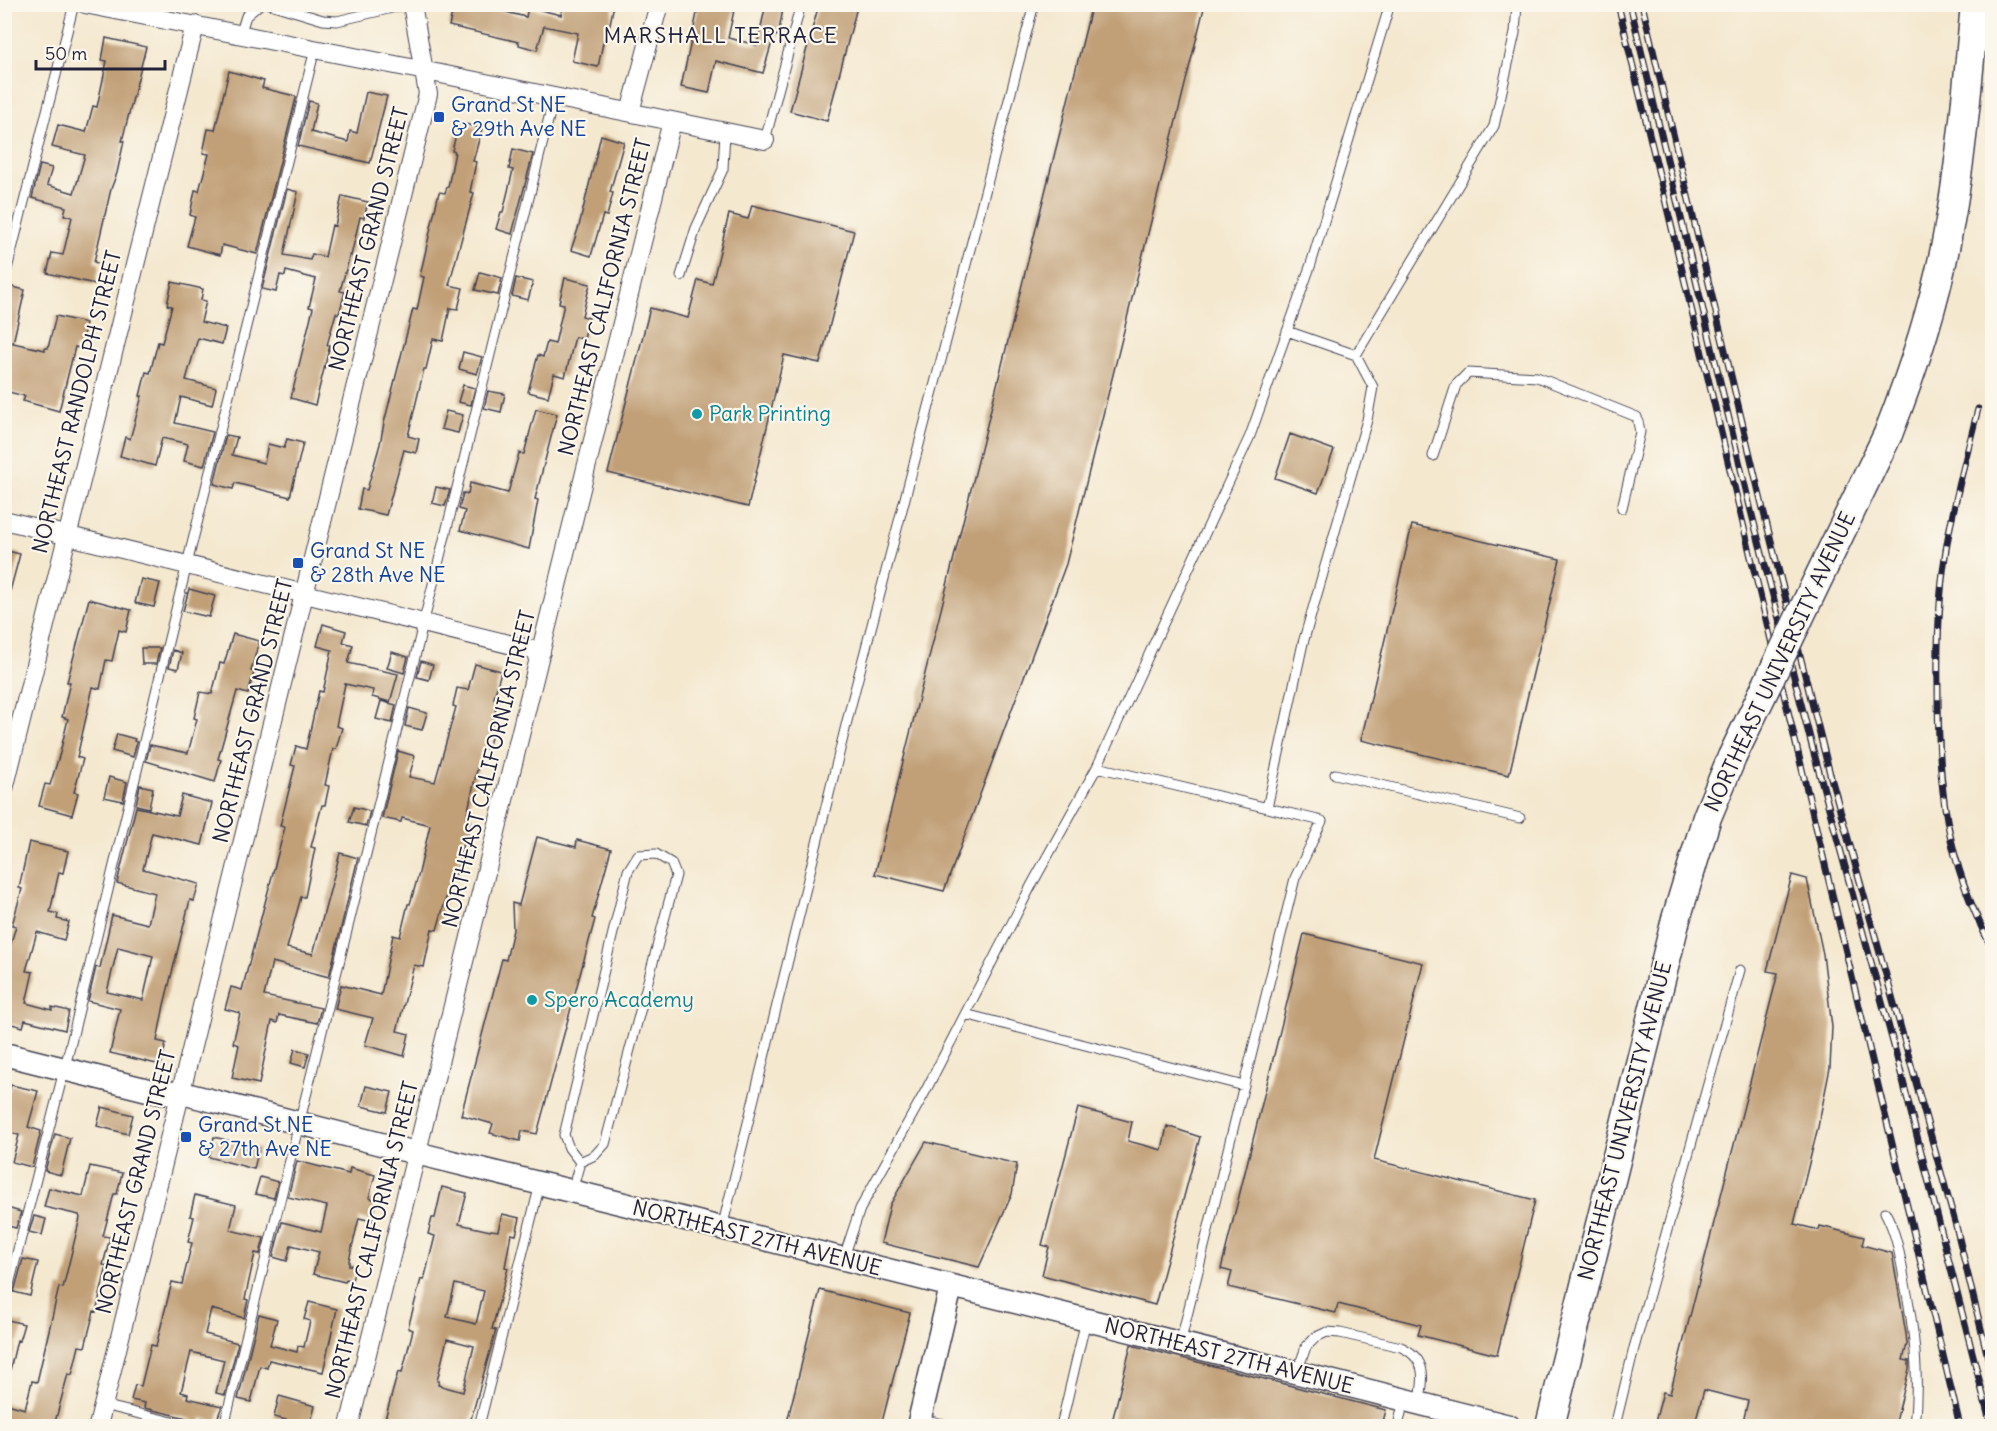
<svg xmlns="http://www.w3.org/2000/svg" width="1997" height="1431" font-family="Delius,sans-serif">
	<style>
		.building { fill: #c1a078; fill-rule: evenodd }
		.lines { fill: none; stroke-linecap: round; stroke-linejoin: round }
		.service-casing { stroke: #424051; stroke-width: 11 }
		.minor-casing { stroke: #424051; stroke-width: 20 }
		.tertiary-casing { stroke: #424051; stroke-width: 25 }
		.primary-casing { stroke: #424051; stroke-width: 31 }
		.service { stroke: #fff; stroke-width: 9 }
		.minor { stroke: #fff; stroke-width: 18 }
		.tertiary { stroke: #fff; stroke-width: 22 }
		.primary { stroke: #fff; stroke-width: 28 }
		.rail-casing { stroke: #22223b; stroke-width: 7 }
		.rail { stroke: #fbf7ec; stroke-width: 4.5; stroke-dasharray: 14; stroke-linecap: butt }
		.primary-bridge-casing { stroke: #424051; stroke-width: 31; stroke-linecap: butt }
		.primary-bridge { stroke: #fff; stroke-width: 28 }
		.transit-dot { fill: #1a4fb4; stroke: #fbf7ec; stroke-width: 2 }
		.culture-dot { fill: #0f9aa8; stroke: #fbf7ec; stroke-width: 2 }
		.labels { text-anchor: middle; stroke-width: 4.5; stroke-linejoin: round; paint-order: stroke }
		.transit-label { font-size: 21px; fill: #164399; stroke: #fbf7ec; text-anchor: start }
		.street-label { font-size: 21px; fill: #22223b; stroke: #fbf7ec }
		.culture-label { font-size: 21px; fill: #0d838f; stroke: #fbf7ec; text-anchor: start }
		.neighbourhood-label { font-size: 22px; letter-spacing: 1.5px; fill: #22223b; stroke: #fbf7ec }
	</style>
	<rect width="100%" height="100%" fill="#fbf7ec"/>
	<filter id="ink" filterUnits="userSpaceOnUse"><feTurbulence type="fractalNoise" baseFrequency=".0167" numOctaves="2"/><feDisplacementMap in="SourceGraphic" scale="12" xChannelSelector="R" yChannelSelector="G"/><feConvolveMatrix kernelMatrix="1 2 1 2 8 2 1 2 1" color-interpolation-filters="sRGB"/></filter>
	<filter id="wash" filterUnits="userSpaceOnUse"><feTurbulence type="fractalNoise" baseFrequency=".008" numOctaves="4" result="noise"/><feDisplacementMap in="SourceGraphic" scale="24" xChannelSelector="R" yChannelSelector="G"/><feGaussianBlur stdDeviation="1.35" result="paint"/><feColorMatrix in="noise" values="0 0 0 0 0 0 0 0 0 0 0 0 0 0 0 0 0 1.4 0 .05"/><feComposite in="paint" operator="in"/></filter>
	<g filter="url(#wash)">
		<rect width="100%" height="100%" fill="#f4e8cf"/>
		<g id="blocks">
			<path class="building" d="M454,4H473L526,17L528,7L561,15L562,4H614L607,39L604,38L598,67L572,61L578,33L544,26L537,50L519,45V42L449,26Z
				M699,4L735,6L728,38L757,45L766,4H784L778,36L774,35L763,73L716,61L709,93L681,87Z
				M819,4H847L857,7L827,121L790,111Z
				M1092,4H1205L1066,564L944,891L875,874Z
				M106,38L146,47L122,141H124L117,173L111,189L94,262L100,264L95,284L47,273L52,253L63,255L72,217L64,215L66,207L32,198L40,165L52,168L47,185L74,193L85,155L52,147L58,125L86,132L93,106L97,107L107,61L102,60Z
				M229,71L264,81L262,88L295,96L296,98L257,254L222,245L220,255L187,246L195,217L190,215L195,190L199,191L209,154L203,153L208,129L215,130Z
				M366,92L387,96L370,163L298,146L309,101L317,103L311,132L348,142L350,131L357,133Z
				M459,122L482,129L473,161L476,162L470,192L474,193L449,285L463,288L458,309L450,308L443,341L433,339L426,369H424L408,436L419,439L416,453L404,450L386,515L358,509L362,489L367,490L380,444L384,423L413,309L417,310L424,277L420,276L439,192L445,193L447,187H448L455,152L452,151Z
				M601,135L624,142L610,192L613,193L607,216L603,215L591,256L571,250L579,226Z
				M513,149L533,154L512,234L496,229L501,212H503L513,170L509,169Z
				M287,189L298,192L284,255L310,260L312,254L325,257L332,225L335,226L342,196L368,202L364,218L360,217L351,256L350,255L340,291L345,292L339,314L336,313L327,345H330L315,405L291,398L313,308L309,307L316,279L286,271L285,276L280,275L276,292L262,289Z
				M752,205L854,231L820,363L784,355L748,507L608,473L650,308L688,318L698,280L712,284L729,214L748,219Z
				M480,272L502,278L498,295L475,290Z
				M516,278L533,282L528,300L512,296Z
				M565,278L590,284L582,316L589,318L584,339L575,337L565,377L554,374L548,397L528,392L538,355L543,357L547,342L555,344L564,304L559,303Z
				M172,282L203,289L201,300L206,301L201,322L226,328L222,344L198,338L186,380L216,388L212,405L181,397L175,423L213,432L204,466L184,461L188,444L162,438L155,466L120,456L125,437L130,439L142,396H140L146,372L150,373L158,342L162,343L172,306L167,305Z
				M9,286L25,290L13,343L45,350V348H48L56,316L86,323L80,348L75,347L59,411L23,401L25,396L4,391V308Z
				M463,352L482,357L477,374L459,369Z
				M463,385L475,388L471,405L458,402Z
				M488,391L505,394L501,412L484,408Z
				M536,409L557,414L535,499L538,500L529,549L460,530L465,511L459,509L463,493L468,494L470,483L508,493L519,453L524,454Z
				M446,411L463,415L458,433L441,429Z
				M1290,434L1334,450L1318,493L1275,478Z
				M226,435L237,437L232,455L264,463L268,444L284,448L287,439L303,443L290,497L235,483L233,489L214,484Z
				M436,487L450,490L445,506L432,503Z
				M1412,525L1560,559L1509,775L1361,740Z
				M4,550L20,554L9,595L4,594Z
				M141,579L160,583L154,607L135,603Z
				M189,589L215,596L209,617L183,611Z
				M89,599L131,610L126,632L119,630L112,661L106,660L100,689L93,687L77,757L83,759L74,792L78,793L72,815L39,806L45,784L50,785L60,753L68,719L62,717L70,682H67Z
				M323,624L346,631L343,642L353,645L348,663L398,674L390,702L372,697L373,690L345,684L336,726L342,728L336,749H333L325,785L329,786L325,805H322L311,847L315,848L305,897H301L287,948L313,954L340,853L358,858L329,977L272,962L264,996L321,1008L317,1023L279,1015L277,1023L272,1021L259,1084L232,1078L239,1045L233,1043L240,1013L225,1009L231,987L242,990L285,827L280,826L295,766L291,765L296,746L306,749L319,691L323,692L332,650L317,646Z
				M233,634L259,641L251,671L254,672L248,694L237,691L218,759L221,760L215,782L146,761L150,745L188,753L197,719L194,718L200,692L212,694L220,663L224,664Z
				M141,648H160L156,664H142Z
				M173,650L182,653L178,669L169,667Z
				M392,652L408,657L404,673L387,668Z
				M421,661L433,665L429,680L417,677Z
				M475,664L501,671L494,698L498,700L491,729L493,730L488,749L482,748L466,819L471,820L468,834H465L456,874L453,873L437,930L432,929L424,967L414,965L397,1031L409,1034L404,1056L365,1045L373,1018L335,1009L341,985L381,995L393,935L400,937L408,904H410L419,873L430,825L402,818L401,822L382,818L398,751L415,756L409,777L435,782L456,707L453,706L457,688L468,690Z
				M381,701L396,705L392,723L376,719Z
				M409,708L427,713L422,730L405,726Z
				M117,734L135,739L134,741L137,742L133,757L112,751Z
				M109,777L127,782L123,801L104,797Z
				M140,785L153,788L149,808L136,805Z
				M182,795L212,803L202,845L152,833L143,869L199,884L194,901L190,900L164,1005L157,1041L166,1043L161,1065L110,1053L120,1009L88,1001L96,967L100,968L112,915L148,924L155,893L117,883L136,807L177,816ZM118,947L153,956L143,1000L107,992Z
				M354,807L370,811L366,826L349,822Z
				M537,837L576,847L577,840L611,849L592,918L595,919L537,1134L522,1131L520,1141L490,1133L493,1124L461,1115L502,959L506,960L513,930L512,903L519,905Z
				M29,842L68,851L63,873L59,872L50,912L58,914L57,919L69,922L64,940L37,932L26,971L33,972L26,1003L52,1010V1007L69,1011L65,1030L25,1020L23,1027L4,1022V966L16,926L12,925L22,889L19,888Z
				M1792,875L1807,879L1823,954L1832,1027L1830,1068L1818,1127L1794,1224L1819,1230L1820,1226L1864,1237L1862,1245L1892,1253L1906,1334L1907,1344L1903,1360L1909,1361V1369L1895,1426H1742L1748,1401L1704,1390L1694,1426H1654L1663,1392L1670,1394L1778,973L1767,971Z
				M1304,934L1423,963L1374,1160L1535,1200L1497,1355L1418,1335L1421,1325L1338,1304L1336,1313L1228,1287L1232,1272L1221,1269Z
				M295,1049L309,1053L305,1067L291,1063Z
				M11,1085L38,1091L28,1127L41,1131L32,1167L12,1162L19,1135L4,1132V1108Z
				M366,1086L392,1092L387,1112L361,1106Z
				M102,1107L133,1115L128,1134L97,1126Z
				M1078,1108L1132,1122L1128,1141L1162,1150L1167,1126L1200,1137L1155,1305L1042,1275L1049,1247L1042,1245Z
				M55,1134L70,1138L61,1175L45,1171Z
				M214,1137L259,1148L254,1169L209,1157Z
				M926,1142L1017,1164L1012,1194L979,1267L881,1243L890,1205Z
				M297,1161L349,1174L350,1168L375,1175L369,1198L377,1200L372,1221L359,1218L349,1260V1265L356,1266L352,1280L346,1279L345,1282L313,1274L319,1252L291,1245L287,1261L273,1257L282,1222L321,1232L327,1206L288,1197Z
				M90,1166L122,1173L117,1194H114L103,1236L110,1237L103,1265L107,1266L96,1312L94,1311L85,1347L79,1346L72,1375L68,1374L54,1426H24L25,1425L4,1420V1403L25,1409L32,1381L37,1382L59,1287L63,1288L80,1218L79,1215L44,1207L49,1188L83,1196Z
				M260,1177L278,1182L274,1198L255,1194Z
				M442,1187L467,1193L459,1224L490,1231L491,1230L498,1231L502,1214L520,1218L516,1235L511,1234L505,1267L508,1268L492,1329L496,1330L469,1426H401L402,1423L385,1419L398,1372L402,1373L413,1330L408,1328L421,1279L424,1280L435,1236L428,1234L432,1218H435ZM455,1284L484,1291L476,1324L447,1317ZM447,1339L474,1346L463,1392L438,1385L439,1381H437Z
				M195,1195L236,1205L230,1230L264,1238L260,1254L255,1253L245,1299L248,1300L244,1318L211,1309L205,1334L238,1343L225,1395L216,1393L224,1360L191,1352L181,1392L188,1394L187,1398L222,1406L216,1422L202,1418L201,1426H196L194,1422L191,1419L144,1408L145,1403L131,1400L135,1385L141,1386L151,1345L156,1346L172,1282L182,1284L192,1243L188,1242L194,1217L190,1216Z
				M7,1208L21,1212L16,1228L4,1225Z
				M34,1216L46,1219L42,1235L29,1232Z
				M23,1259L38,1262L30,1296L14,1292Z
				M820,1290L910,1313L881,1426H786Z
				M309,1302L337,1309L323,1372L269,1360L267,1368L260,1366L251,1402L238,1399L259,1314L277,1319L270,1345L297,1352L298,1346L304,1347L310,1321L304,1319Z
				M4,1319L24,1324L19,1341L17,1340L10,1370L4,1369Z
				M1131,1345L1386,1410L1382,1426H1111Z
				M279,1396L315,1406L310,1426L274,1417Z"/>
		</g>
	</g>
	<g filter="url(#ink)">
		<use href="#blocks" fill-opacity="0" stroke="#424051" stroke-width="1.5"/>
		<g class="lines">
			<g class="service-casing">
				<path id="service" d="M270,4L323,20L337,21L409,4
					M240,35L246,16L260,4
					M765,140L801,4
					M681,276L696,228L723,169L725,132
					M4,281L74,4
					M1287,331L1356,355L1494,126L1515,33L1517,4
					M1433,456L1456,385L1468,373L1537,377L1637,417L1640,432L1622,508
					M1097,767L1322,821L1295,878L1180,1344
					M1335,774L1520,818
					M1267,808L1303,643L1367,420L1373,387L1356,355
					M656,854L671,863L676,875L605,1144L595,1155L580,1162L569,1148L564,1135L628,871L638,855Z
					M965,1014L1244,1086
					M572,1191L580,1162
					M1885,1212C1896,1232 1900,1255 1904,1278C1914,1328 1920,1376 1914,1426
					M722,1228L851,705L1034,4
					M844,1257L860,1209L925,1092L1031,886L1097,767L1250,436L1311,264L1390,4
					M4,1304L70,1047L187,564L315,49
					M1297,1372L1306,1347L1316,1337L1327,1332L1340,1333L1401,1347C1428,1359 1424,1380 1419,1404
					M103,1405L189,1426
					M921,1419L953,1426
					M222,1426L225,1422L554,97
					M479,1426L540,1184
					M1061,1426L1086,1320
					M1398,1426L1404,1400
					M1615,1426L1634,1348L1740,970"/>
			</g>
			<g class="minor-casing">
				<path id="minor" d="M85,4L441,74L765,140
					M630,112L659,4
					M4,520L541,652
					M4,789L195,25
					M98,1426L428,94L412,4
					M349,1426L672,121"/>
			</g>
			<g class="tertiary-casing">
				<path id="tertiary" d="M4,1054L156,1092L182,1093L416,1153L681,1218L1509,1426
					M918,1426L951,1287"/>
			</g>
			<g class="primary-casing">
				<path id="primary" d="M1888,434C1914,368 1936,302 1948,232C1962,157 1968,80 1975,4
					M1550,1426L1676,919L1707,817L1732,757"/>
			</g>
			<use href="#service" class="service"/>
			<use href="#minor" class="minor"/>
			<use href="#tertiary" class="tertiary"/>
			<use href="#primary" class="primary"/>
			<g class="rail-casing">
				<path id="rail" d="M1618,4L1960,1426
					M1630,4L1751,511L1812,746L1894,1046L1991,1426
					M1642,4L1763,509L1830,774L1956,1226L1992,1374
					M1978,409C1967,452 1956,495 1948,538C1939,588 1937,638 1938,688C1938,787 1945,859 1992,948"/>
			</g>
			<use href="#rail" class="rail"/>
			<g class="primary-bridge-casing">
				<path id="primary-bridge" d="M1732,757L1888,434"/>
			</g>
			<use href="#primary-bridge" class="primary-bridge"/>
		</g>
	</g>
	<g class="transit-dot">
		<rect x="433" y="111" width="12" height="12" rx="3"/>
		<rect x="292" y="557" width="12" height="12" rx="3"/>
		<rect x="180" y="1131" width="12" height="12" rx="3"/>
	</g>
	<g class="culture-dot">
		<circle cx="697" cy="414" r="6"/>
		<circle cx="532" cy="1000" r="6"/>
	</g>
	<g class="labels">
		<g class="transit-label">
			<text x="451" y="112">Grand St NE<tspan x="451" dy="24">&amp; 29th Ave NE</tspan></text>
			<text x="310" y="558">Grand St NE<tspan x="310" dy="24">&amp; 28th Ave NE</tspan></text>
			<text x="198" y="1132">Grand St NE<tspan x="198" dy="24">&amp; 27th Ave NE</tspan></text>
		</g>
		<g class="street-label">
			<text transform="translate(369 239) rotate(-76)" y="7">NORTHEAST GRAND STREET</text>
			<text transform="translate(605 297) rotate(-76)" y="7">NORTHEAST CALIFORNIA STREET</text>
			<text transform="translate(77 402) rotate(-76)" y="7">NORTHEAST RANDOLPH STREET</text>
			<text transform="translate(1780 662) rotate(-65)" y="7">NORTHEAST UNIVERSITY AVENUE</text>
			<text transform="translate(253 711) rotate(-76)" y="7">NORTHEAST GRAND STREET</text>
			<text transform="translate(489 769) rotate(-76)" y="7">NORTHEAST CALIFORNIA STREET</text>
			<text transform="translate(1625 1121) rotate(-76)" y="7">NORTHEAST UNIVERSITY AVENUE</text>
			<text transform="translate(136 1182) rotate(-76)" y="7">NORTHEAST GRAND STREET</text>
			<text transform="translate(757 1238) rotate(14)" y="7">NORTHEAST 27TH AVENUE</text>
			<text transform="translate(372 1240) rotate(-76)" y="7">NORTHEAST CALIFORNIA STREET</text>
			<text transform="translate(1229 1356) rotate(14)" y="7">NORTHEAST 27TH AVENUE</text>
		</g>
		<g class="culture-label">
			<text x="709" y="421">Park Printing</text>
			<text x="544" y="1007">Spero Academy</text>
		</g>
		<g class="neighbourhood-label">
			<text x="721" y="43">MARSHALL TERRACE</text>
		</g>
	</g>
	<rect width="1997" height="1431" fill="none" stroke="#fbf7ec" stroke-width="24"/>
	<path d="M36 60v9h129v-9" fill="none" stroke="#22223b" stroke-width="3"/>
	<text x="45" y="60" font-size="18" fill="#22223b" stroke="#fbf7ec" stroke-width="4.5" paint-order="stroke">50 m</text>
</svg>
